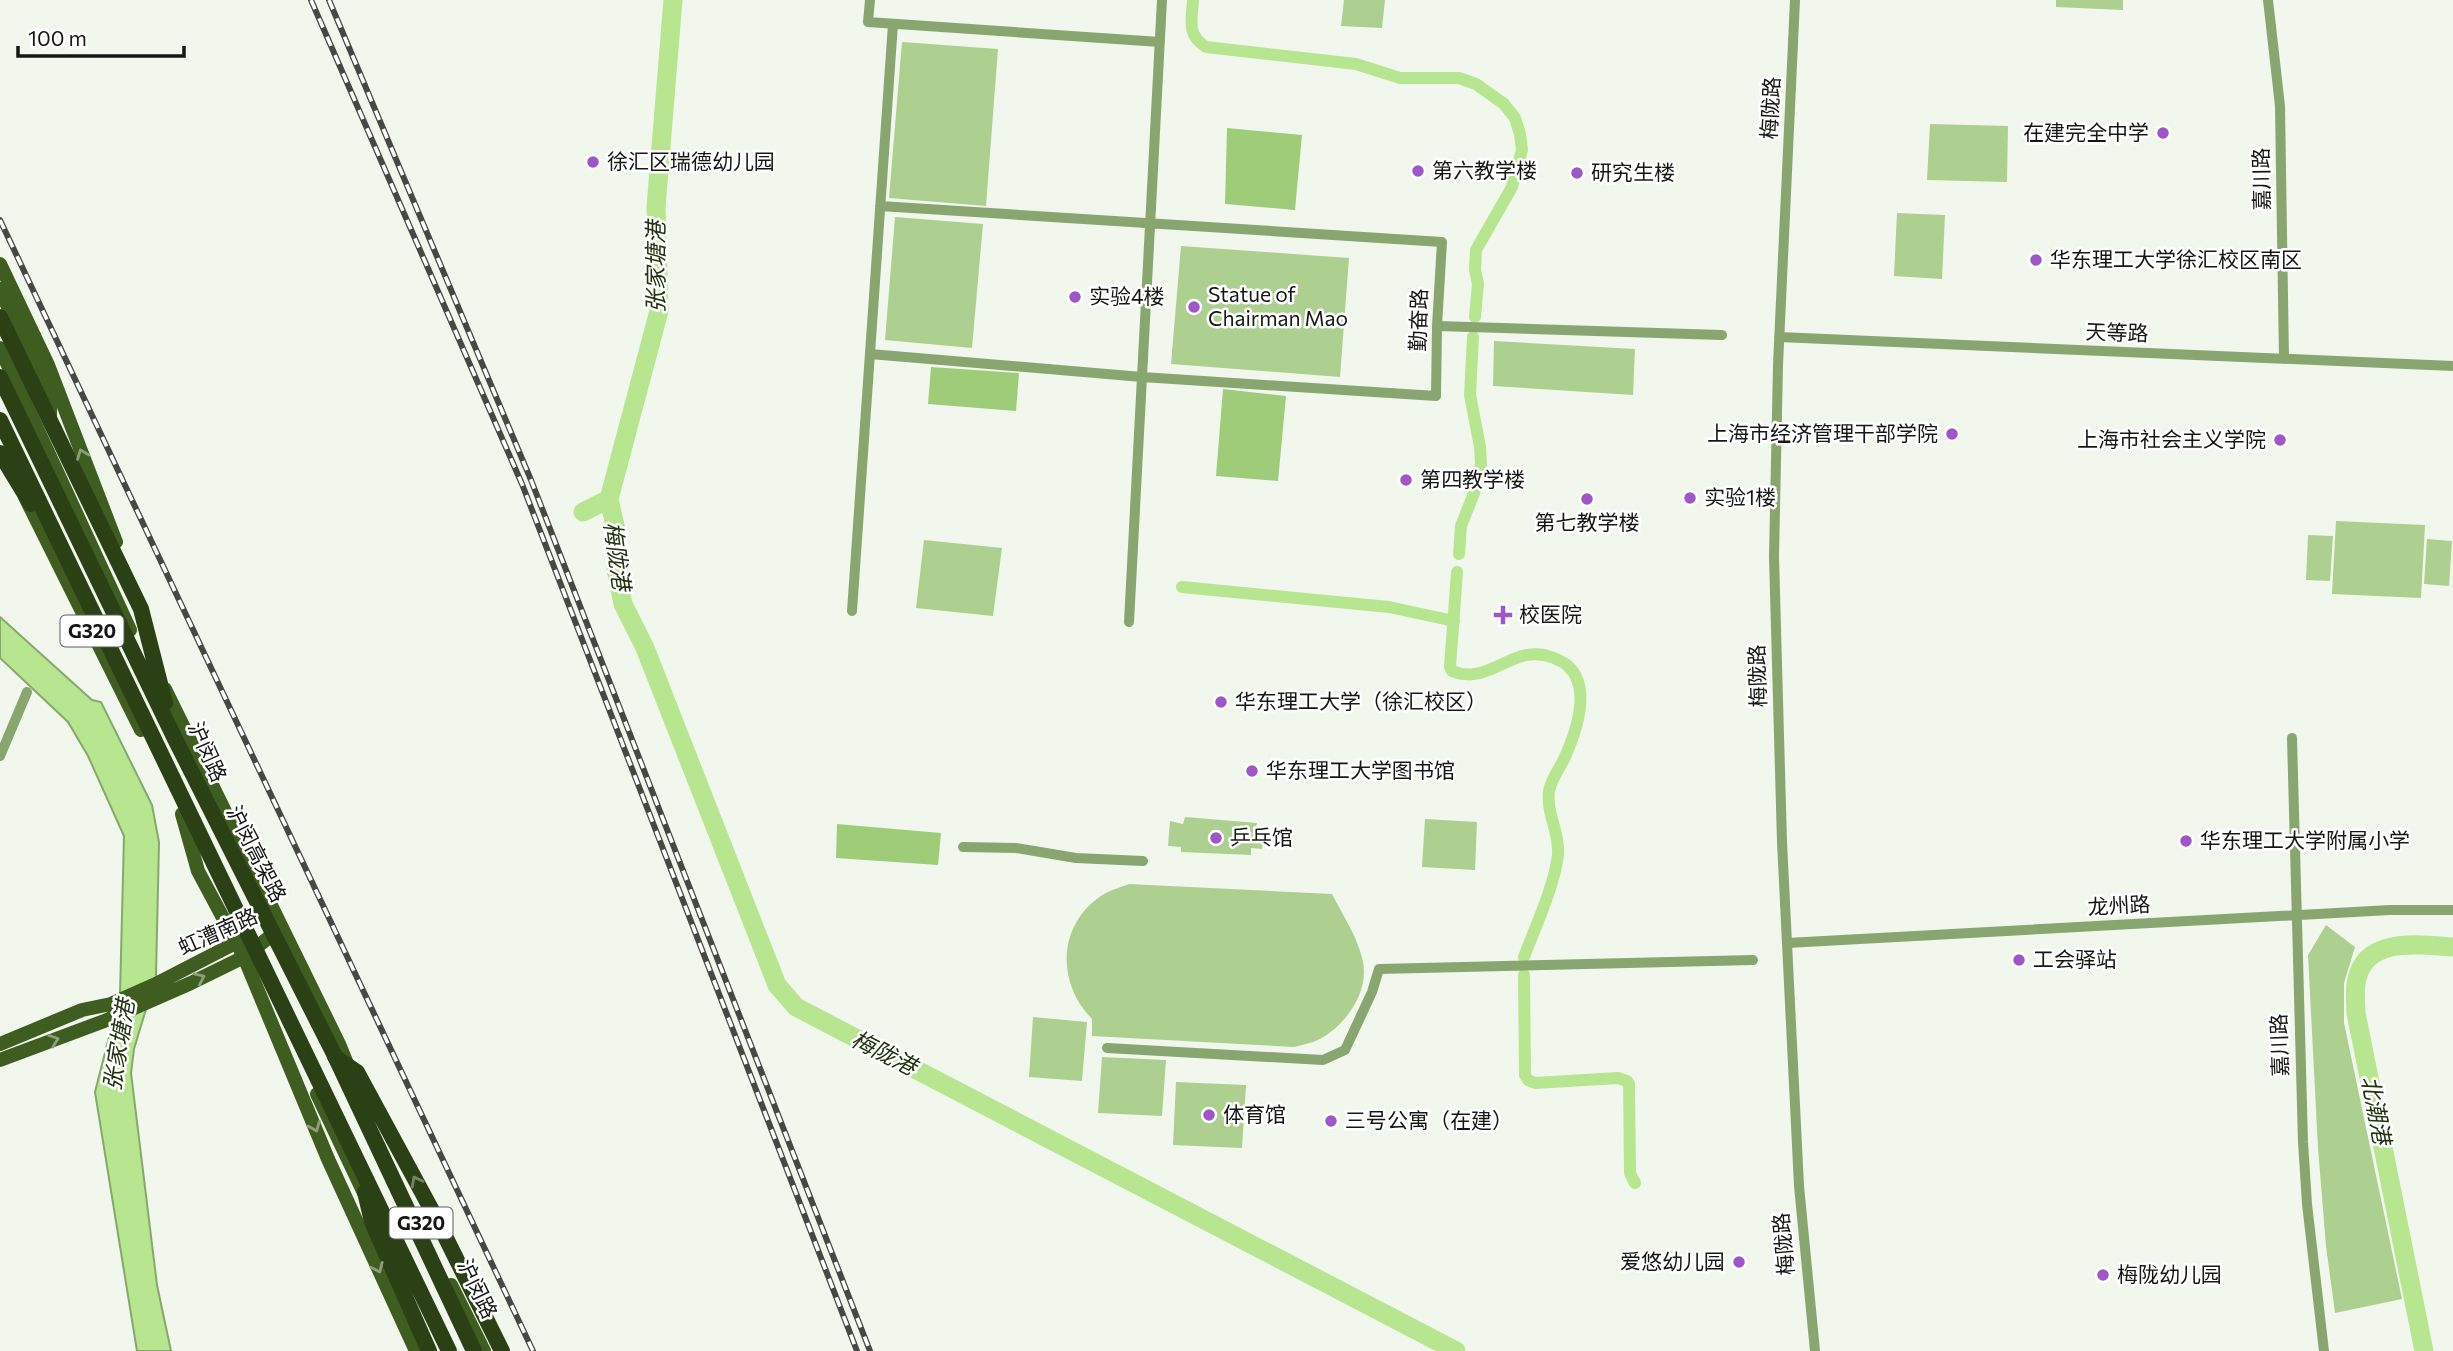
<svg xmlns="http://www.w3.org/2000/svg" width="2453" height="1351" font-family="Commissioner,'Noto Sans SC',sans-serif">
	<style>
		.green { fill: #add090 }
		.forest { fill: #9fcc78 }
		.water { fill: #b8e690; stroke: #87a86b; stroke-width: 2 }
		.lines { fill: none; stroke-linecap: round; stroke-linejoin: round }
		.canal { stroke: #b8e690; stroke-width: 12 }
		.river { stroke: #b8e690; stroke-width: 19 }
		.minor { stroke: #89a670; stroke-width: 10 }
		.major { stroke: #3f5d21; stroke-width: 14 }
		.highway { stroke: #2b4115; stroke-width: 16 }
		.rail-casing { stroke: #454843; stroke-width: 6 }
		.rail { stroke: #fff; stroke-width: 3.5; stroke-dasharray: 10; stroke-linecap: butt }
		.oneway { stroke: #8c9e7a }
		.oneway2 { stroke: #758467 }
		.poi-dot { fill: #9f56c9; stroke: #fff; stroke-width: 2.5 }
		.labels { text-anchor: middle; stroke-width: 5; stroke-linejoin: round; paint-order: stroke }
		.shield { fill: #fff; stroke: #5b5d5a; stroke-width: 2 }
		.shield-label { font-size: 19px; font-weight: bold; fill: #151714 }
		.street-label { font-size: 21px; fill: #151714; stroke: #fff }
		.poi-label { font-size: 21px; fill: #151714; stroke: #fff; text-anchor: start }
		.water-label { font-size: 23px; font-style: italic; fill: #231; stroke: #fff }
	</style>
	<rect width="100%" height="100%" fill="#f2f7ee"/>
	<path class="green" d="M1344,0H1385L1382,28L1341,26Z
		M2056,0H2123V10L2056,7Z
		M902,42L998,49L986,206L889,198Z
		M1930,124L2008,126L2007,182L1927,180Z
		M1897,213L1945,215L1942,279L1894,276Z
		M895,217L983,224L972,348L885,340Z
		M1181,246L1349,258L1340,377L1171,364Z
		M1494,341L1635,349L1633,395L1493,386Z
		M2336,521L2425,525L2421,598L2332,594Z
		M2308,535L2333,536L2330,581L2306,580Z
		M2427,539L2452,541L2449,586L2424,584Z
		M924,540L1002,548L993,616L916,608Z
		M1185,817L1257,823L1256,829H1264L1262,849L1251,848V855L1181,852V847L1168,846L1170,821L1183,824Z
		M1425,819L1477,822L1475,870L1422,867Z
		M1129,884L1332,894C1342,914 1357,936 1362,958C1371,990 1347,1024 1320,1039C1312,1043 1302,1045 1294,1047L1092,1036V1019C1056,983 1057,923 1104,894C1111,890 1121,887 1129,884Z
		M2326,925L2355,947L2344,983V1023L2402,1299L2335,1313L2326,1246L2318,1148L2308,955Z
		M1033,1017L1087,1022L1082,1081L1029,1077Z
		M1102,1057L1166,1060L1162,1116L1098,1113Z
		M1176,1082L1246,1085L1242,1148L1173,1145Z"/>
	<path class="forest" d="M1227,128L1302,135L1295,210L1225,204Z
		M931,367L1019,373L1016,411L928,404Z
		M1223,389L1286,396L1278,481L1216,476Z
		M837,824L941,833L938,865L836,858Z"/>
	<path class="water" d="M0,617L92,700L101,702L152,805L159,842L156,976L134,1049L131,1073L157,1285L171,1351H137L95,1092L120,994L124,836L88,756L68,722L0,658Z"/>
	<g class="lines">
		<path class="canal" d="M1193,0C1192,21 1186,34 1206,47L1356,64L1400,78H1459L1476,84L1504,104L1515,118L1520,134L1522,150L1512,187L1476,250L1475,270L1478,284L1475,317
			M1459,554L1461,526L1474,493L1481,465L1480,447L1470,395L1473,337
			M1457,572L1450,667L1452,671C1491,687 1513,641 1554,658C1558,660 1565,663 1568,666C1592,688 1576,732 1565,757C1560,768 1551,779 1549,791C1546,813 1560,833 1558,855C1554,887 1536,925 1524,957
			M1182,587L1389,607L1454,621
			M1524,975L1525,1075L1528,1080L1535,1083L1618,1078L1627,1081L1629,1084L1630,1173L1635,1183"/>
		<path class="river" d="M609,499L616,530V569L623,604L645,648L777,985L796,1007L1456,1351
			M583,512L609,499L659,311L656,207L673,0
			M2424,1351L2356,1013C2356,1002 2354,990 2357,979C2366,936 2420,945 2453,947"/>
		<path class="minor" d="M870,0L868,22L1160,42
			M1795,0L1778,365L1774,557L1782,842L1799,1186L1815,1351
			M2268,0L2280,106L2284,359
			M1437,326L1722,335
			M1779,337L2453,366
			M870,354L1142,377L1436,396L1437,326L1442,242L880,206
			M852,611L893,24
			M1129,622L1162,0
			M2292,738L2303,1142L2307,1204L2324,1351
			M0,756L27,692
			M963,847L1016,848L1076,858L1143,861
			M1787,943L2390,910H2453
			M1107,1048L1323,1060L1345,1050L1372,992L1379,969L1753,960"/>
		<path class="major" d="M0,264L48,365L116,542
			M0,289L50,402V420
			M0,348L130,630
			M25,497L141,730
			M165,689L339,1044L350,1071
			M182,814L198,871L244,957L328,1159L416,1351
			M0,1044L82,1010L111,1004L156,984L245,938
			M0,1060L107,1020L191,983L244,957L281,928
			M317,1094L364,1193
			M451,1285L484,1351"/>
		<path class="highway" d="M0,317L141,609L165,703
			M0,377L175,739L335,1056L474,1351
			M0,420L449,1351
			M0,453L31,504
			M335,1057L357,1072L436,1218L502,1351
			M365,1192L372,1222L429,1351"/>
		<g class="rail-casing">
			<path id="rail" d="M311,0L522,484L857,1351
				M329,0L531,480L870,1351
				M0,220L533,1351"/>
		</g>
		<use href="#rail" class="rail"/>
	</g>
	<defs><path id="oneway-chevron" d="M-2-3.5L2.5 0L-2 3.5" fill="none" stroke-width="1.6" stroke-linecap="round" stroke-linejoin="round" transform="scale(1.75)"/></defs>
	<g class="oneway">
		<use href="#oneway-chevron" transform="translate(82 454) rotate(-111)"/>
		<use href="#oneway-chevron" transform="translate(200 978) rotate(-25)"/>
		<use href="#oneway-chevron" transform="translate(54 1040) rotate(-20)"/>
		<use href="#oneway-chevron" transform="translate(315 1127) rotate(68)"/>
		<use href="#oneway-chevron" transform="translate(378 1268) rotate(66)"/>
	</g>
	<use class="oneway2" href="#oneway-chevron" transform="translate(416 1181) rotate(-118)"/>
	<g class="poi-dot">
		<circle cx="2163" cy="133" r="7"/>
		<circle cx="593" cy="162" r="7"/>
		<circle cx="1418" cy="171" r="7"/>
		<circle cx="1577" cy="173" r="7"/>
		<circle cx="2036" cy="260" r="7"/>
		<circle cx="1075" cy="297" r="7"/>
		<circle cx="1194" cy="307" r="7"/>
		<circle cx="1952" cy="434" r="7"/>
		<circle cx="2280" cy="440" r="7"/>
		<circle cx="1406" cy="480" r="7"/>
		<circle cx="1690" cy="498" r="7"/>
		<circle cx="1587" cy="499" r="7"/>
		<path d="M1499.5 604.5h7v7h7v7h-7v7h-7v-7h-7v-7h7z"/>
		<circle cx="1221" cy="702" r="7"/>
		<circle cx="1252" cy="771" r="7"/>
		<circle cx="1216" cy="838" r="7"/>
		<circle cx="2186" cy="841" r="7"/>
		<circle cx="2019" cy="960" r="7"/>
		<circle cx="1209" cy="1115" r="7"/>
		<circle cx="1331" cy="1121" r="7"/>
		<circle cx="1739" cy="1262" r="7"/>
		<circle cx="2103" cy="1275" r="7"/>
	</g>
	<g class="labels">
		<g class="shield">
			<rect x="60.5" y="615.5" width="63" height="31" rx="5"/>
			<rect x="389.5" y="1207.5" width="63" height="31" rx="5"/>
		</g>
		<g class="shield-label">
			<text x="92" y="638">G320</text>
			<text x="421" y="1230">G320</text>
		</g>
		<g class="street-label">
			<text transform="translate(1771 108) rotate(-87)" y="7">梅陇路</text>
			<text transform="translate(2262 179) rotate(-91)" y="7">嘉川路</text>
			<text transform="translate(1419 320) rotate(-88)" y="7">勤奋路</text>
			<text transform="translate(2117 333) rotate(2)" y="7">天等路</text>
			<text transform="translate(1758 676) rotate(-92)" y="7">梅陇路</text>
			<text transform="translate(207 752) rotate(66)" y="7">沪闵路</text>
			<text transform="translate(256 854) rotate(63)" y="7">沪闵高架路</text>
			<text transform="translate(2119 906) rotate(-3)" y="7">龙州路</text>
			<text transform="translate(218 932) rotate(-24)" y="7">虹漕南路</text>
			<text transform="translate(2280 1045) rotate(-92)" y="7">嘉川路</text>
			<text transform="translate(1784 1244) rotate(-95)" y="7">梅陇路</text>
			<text transform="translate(477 1289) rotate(64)" y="7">沪闵路</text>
		</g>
		<g class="poi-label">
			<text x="2149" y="140" text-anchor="end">在建完全中学</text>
			<text x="607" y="169">徐汇区瑞德幼儿园</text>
			<text x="1432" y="178">第六教学楼</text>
			<text x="1591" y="180">研究生楼</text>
			<text x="2050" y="267">华东理工大学徐汇校区南区</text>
			<text x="1208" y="302">Statue of<tspan x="1208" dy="24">Chairman Mao</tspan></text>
			<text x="1089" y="304">实验4楼</text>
			<text x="1938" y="441" text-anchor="end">上海市经济管理干部学院</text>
			<text x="2266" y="447" text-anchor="end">上海市社会主义学院</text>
			<text x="1420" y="487">第四教学楼</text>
			<text x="1704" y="505">实验1楼</text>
			<text x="1587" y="530" text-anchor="middle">第七教学楼</text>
			<text x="1519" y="622">校医院</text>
			<text x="1235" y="709">华东理工大学（徐汇校区）</text>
			<text x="1266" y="778">华东理工大学图书馆</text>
			<text x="1230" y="845">乒乓馆</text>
			<text x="2200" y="848">华东理工大学附属小学</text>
			<text x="2033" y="967">工会驿站</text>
			<text x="1223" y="1122">体育馆</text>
			<text x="1345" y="1128">三号公寓（在建）</text>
			<text x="1725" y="1269" text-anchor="end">爱悠幼儿园</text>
			<text x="2117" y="1282">梅陇幼儿园</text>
		</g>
		<g class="water-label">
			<text transform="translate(656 267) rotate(-90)" y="8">张家塘港</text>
			<text transform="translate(617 556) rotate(82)" y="8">梅陇港</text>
			<text transform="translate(119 1045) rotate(-81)" y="8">张家塘港</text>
			<text transform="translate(884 1053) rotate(27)" y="8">梅陇港</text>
			<text transform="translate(2376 1110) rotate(79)" y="8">北潮港</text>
		</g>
	</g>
	<path d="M18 46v10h166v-10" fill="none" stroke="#151714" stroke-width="3.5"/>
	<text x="28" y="46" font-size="21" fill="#151714" stroke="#ffffff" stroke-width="5" paint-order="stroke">100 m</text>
</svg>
